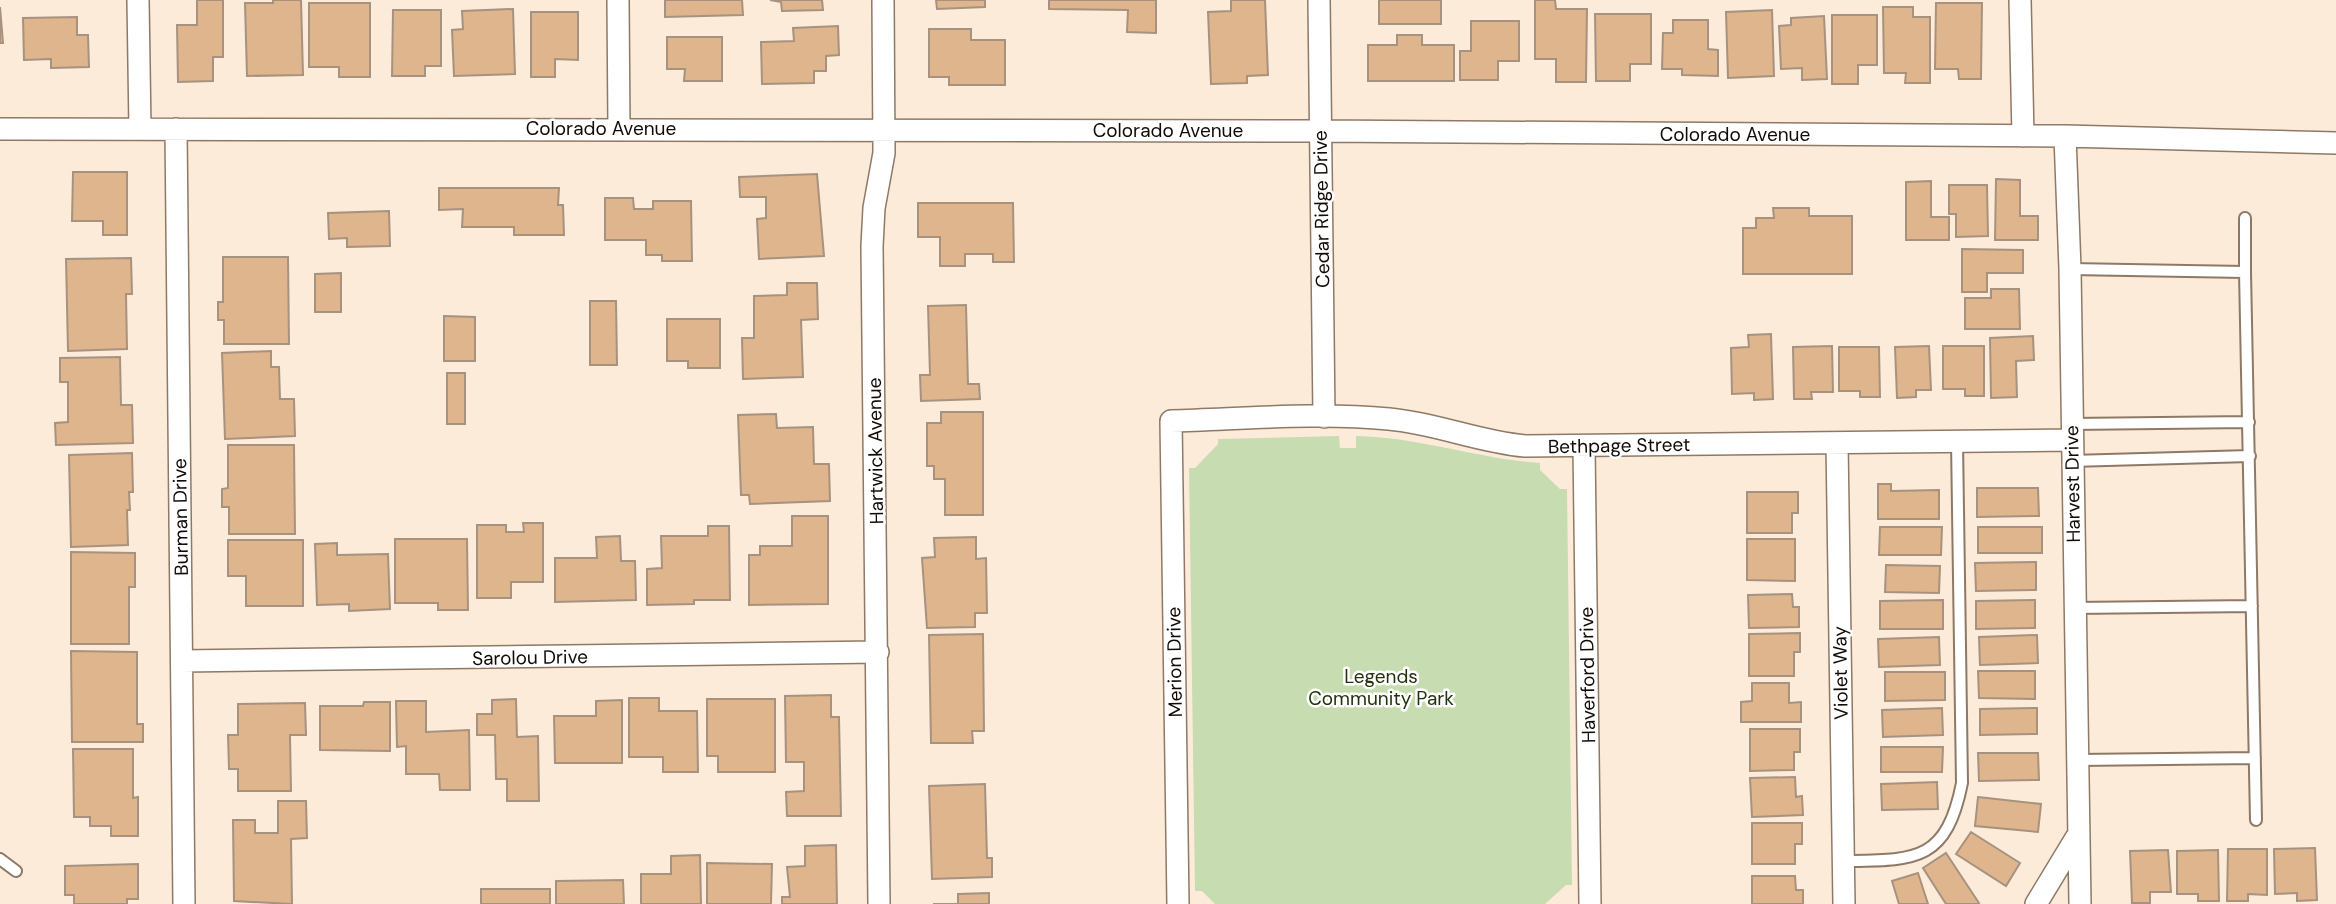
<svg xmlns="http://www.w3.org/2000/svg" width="2336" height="904" font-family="'DM Sans',sans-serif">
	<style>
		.green { fill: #c8dcb2 }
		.building { fill: #deb58d; stroke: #a7927f; stroke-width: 2 }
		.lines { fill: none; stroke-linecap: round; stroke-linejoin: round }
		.service-casing { stroke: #8d7966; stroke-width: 14 }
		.minor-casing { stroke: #8d7966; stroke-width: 24 }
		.service { stroke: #fff; stroke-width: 10 }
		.minor { stroke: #fff; stroke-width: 21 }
		.labels { text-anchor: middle; stroke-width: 5; stroke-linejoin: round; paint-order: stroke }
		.street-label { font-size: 19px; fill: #110a05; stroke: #fff }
		.park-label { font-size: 19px; fill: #23320d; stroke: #fff }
	</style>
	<rect width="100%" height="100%" fill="#fdebda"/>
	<path class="green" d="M1339,436L1340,448H1356V436C1419,437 1478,459 1540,463V470L1560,489H1567L1572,885H1566L1545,904H1215L1202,891H1195L1189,468H1195L1218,444V439Z"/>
	<path class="building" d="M197,0H223V57H213V81L178,82L177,25H197Z
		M273,0H301L303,75L247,76L245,3H273Z
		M665,0H742L743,15L665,17Z
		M770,0H822L823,10L782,11L781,2Z
		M936,0H985V7L937,9Z
		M1049,0H1156V33L1127,32L1128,10L1049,9Z
		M1231,0H1265L1268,75L1247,76V83L1211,84L1208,12L1231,11Z
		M1379,0H1441V24H1379Z
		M1535,0H1555L1556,9H1587L1586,82H1556V59H1535Z
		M309,3H370V77H339V67H309Z
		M1936,3H1982L1981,79H1959L1958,69H1935Z
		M0,7L3,43H0Z
		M1883,7H1913V17H1930V83H1905L1906,73H1884Z
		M513,9L515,74L454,76L452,30L463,29L462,11Z
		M393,10H441V66H425V76H392Z
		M1772,10L1774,76L1728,78L1726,12Z
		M531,12H578V60L555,59V77H531Z
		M1595,14H1651V64H1630V81H1596Z
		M1832,15H1877V65H1858V84H1832Z
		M1824,16L1827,79L1802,80V68L1781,69L1779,26L1791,25V18Z
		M77,17V35H88L89,67L51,68V59L24,60L23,18Z
		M1673,20H1708V49L1718,50V76L1682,75V69H1662L1663,33H1673Z
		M1471,21H1519V61H1498V80H1460V51H1471Z
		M838,26L839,55L826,56V71H814V83L762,84L761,42L794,41L793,28Z
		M929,29H971V40H1005V85H949V77H929Z
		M1397,35H1422V45H1454V81H1368V45H1397Z
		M667,37H722V81H684L685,69H667Z
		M73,172H127V235H103V221H72Z
		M817,174L824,256L759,259L757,219L766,218V197H740L739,177Z
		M1996,179L2020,180V216H2038V240H1995Z
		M1931,181V217H1949V240H1906V182Z
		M1949,185H1987L1988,236L1956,237V214H1949Z
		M439,188H559L558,205H563L564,235H514V227H462L463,209L439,210Z
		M605,198H633L634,209H653V201H691L692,261H662V255H646V240H605Z
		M918,203H1013L1014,262H993V254H965V266H940V237H918Z
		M1773,208H1809V216H1852V274H1743V228H1756V218H1774Z
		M389,211L390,246L347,247V238L329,239L328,213Z
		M1962,249L2023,250V273H1987V292H1962Z
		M223,257H288L289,344H224V320H218V302H223Z
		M131,258L132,294H126L127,349L68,351L66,259Z
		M341,273V312H315V274Z
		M787,283H817L818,319L801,320L803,377L743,379L742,338H754V296L787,295Z
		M1991,289H2019L2020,329H1965V298H1991Z
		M590,301H616L617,365H590Z
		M966,305L968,384H979L980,399L921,401L920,375H930L928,306Z
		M444,316L475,317V361H444Z
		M667,319H720V368H688V361H667Z
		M1771,334L1773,399L1754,400V393L1732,394L1731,348L1749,347L1748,335Z
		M2033,336L2034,360L2016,361L2017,397L1991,398L1990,338Z
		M1832,346L1833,392H1811L1812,399H1794L1793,347Z
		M1929,346L1931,390H1916V397L1897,398L1895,347Z
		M1943,346H1984V396H1965V389H1943Z
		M1839,347H1879L1880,397H1860V391H1839Z
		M271,351V367H279L280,399H294L295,436L225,439L222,353Z
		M120,357L121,405H132L133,443L56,445L55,423L68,422V382H60V358Z
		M447,373H465V424H447Z
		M941,412H983V515H945V479H934V466H927V423H941Z
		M776,414L777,428L813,427L814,464H829L830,501L750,504L749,495H741L738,415Z
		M228,445H294L295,534H229V507H222V489L228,488Z
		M132,453L133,492H129L130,510H127L128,545L71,547L69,455Z
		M1878,484H1891V491L1939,490V519H1878Z
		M1977,488H2038L2039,516L1977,517Z
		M1747,492H1798V513H1792V533H1747Z
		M792,516H828V604L749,605V555H760V546H792Z
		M523,523H543V582H511V598H477V525H506V532H524Z
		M708,526H729L730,600H694V604L647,605V569L662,568L661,536H708Z
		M1880,527H1942L1941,555H1879Z
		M1978,527H2042V553H1978Z
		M620,536L621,561H635L636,600L555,602V558H597L596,537Z
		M976,537V559L986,558L987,613H975V627L927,628L922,558L935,557L934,538Z
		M395,539H467L468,610H438V603H395Z
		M1747,539H1795V581L1747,580Z
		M228,540H303V606H246V576H228Z
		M337,543V555L388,554L390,609L349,611V604L317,605L315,544Z
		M71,552L135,553V587H129V644H71Z
		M2036,562V590L1976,591L1975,563Z
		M1886,565L1940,566L1939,593L1885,592Z
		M1792,594L1793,607H1799V627L1749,628L1748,595Z
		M1943,600V629H1880V601Z
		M2035,600V628L1976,629V601Z
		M1800,633V652H1794V676H1749V634Z
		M983,634L984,731H972L973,743H931L929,635Z
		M2037,635L2038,663L1980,665L1979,637Z
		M1939,637L1940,665L1879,667L1878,639Z
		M71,651L137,652V724H143V742H72Z
		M1978,671H2035V699L1979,698Z
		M1885,672H1945V700L1885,701Z
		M1752,683H1789V703L1801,702V722H1741V702L1752,701Z
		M831,695V717H839L841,816H787L786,792L804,791V762H786L785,696Z
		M629,698H659V711H697L698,772H663V757H629Z
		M516,699L517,737L538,736L539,801H507V779H496L495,735H477V714H492V700Z
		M707,699H775V772H718V756H707Z
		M622,700V763H555L554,716H596V701Z
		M396,701H426V732L469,730L470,790H440L439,774H406V746L397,747Z
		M364,702H390V751L320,750V706H363Z
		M305,703L306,735H290L291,791H238V769H229L228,735H238V704Z
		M1942,708L1943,735L1883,737L1882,710Z
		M2037,708V734L1980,735V709Z
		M1750,729H1800V752H1794V770L1750,771Z
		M1881,747H1943L1942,772H1881Z
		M73,749H133V798L138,797V836H111V826H90V817H74Z
		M1978,753H2038L2039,780L1979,781Z
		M1795,777L1796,797L1802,796L1803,815L1752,817L1750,778Z
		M1937,782L1938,809L1882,810L1881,784Z
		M985,784L987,858H992V877L932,879L929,786Z
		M1978,797L2041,804L2038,832L1975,826Z
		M278,801H306L307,838L291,839L292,904L234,901L233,820H255V833H278Z
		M1752,823H1802V844H1795V864H1752Z
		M1971,832L2020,863L2006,886L1956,854Z
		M836,845L837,904H782V897H790L787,867L805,866V846Z
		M2315,848L2317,900L2297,901V893L2275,894L2274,849Z
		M2228,849H2267V895L2248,894V901H2227Z
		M2168,850L2171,892H2150V903H2132L2130,851Z
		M2218,850L2219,901H2198V894H2177V851Z
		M1946,853L1979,903L1977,904H1946L1923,868Z
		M700,855L701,904H641V874H671V856Z
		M707,863L772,864L771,904H707Z
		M138,864V899H127V904H74V895H65V866Z
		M1918,873L1928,904H1899L1892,881Z
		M1752,876H1795L1796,890H1803V904H1752Z
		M623,880L624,904H556V881Z
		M481,889H550V904H481Z
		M989,893V904H933H958V894Z"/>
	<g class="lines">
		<g class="service-casing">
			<path id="service" d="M2070,269L2245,272V218
				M2245,272L2256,820
				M2071,424L2249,422
				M2071,461L2250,456
				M2074,608L2252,606
				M2077,760L2255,758
				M0,859L16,871
				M1843,861C1915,860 1946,863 1962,783L1957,441"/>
		</g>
		<g class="minor-casing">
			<path id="minor" d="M138,0L140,129
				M618,0L619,128
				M1319,0L1324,417
				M2020,0L2023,136
				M0,129L1321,131L2065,136L2336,143
				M176,129L184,904
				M2065,136L2070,269L2080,904
				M1837,443L1844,904
				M1584,446L1590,904
				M182,661L878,652
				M879,904L872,246L874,208L884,153L883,0
				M1178,904L1171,421C1243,419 1317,412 1389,419C1435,423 1479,442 1525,446L2071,440
				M2036,904L2076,838"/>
		</g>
		<use href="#service" class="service"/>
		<use href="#minor" class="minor"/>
	</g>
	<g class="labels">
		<g class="street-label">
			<text x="601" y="135">Colorado Avenue</text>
			<text x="1168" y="137">Colorado Avenue</text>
			<text x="1735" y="141">Colorado Avenue</text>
			<text transform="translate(1321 209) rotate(-91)" y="7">Cedar Ridge Drive</text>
			<text transform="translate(1619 445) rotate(-1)" y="7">Bethpage Street</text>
			<text transform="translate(875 451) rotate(-91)" y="7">Hartwick Avenue</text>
			<text transform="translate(2072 484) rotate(-91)" y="7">Harvest Drive</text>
			<text transform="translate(180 517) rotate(-91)" y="7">Burman Drive</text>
			<text transform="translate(530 657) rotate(-1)" y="7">Sarolou Drive</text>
			<text transform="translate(1174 662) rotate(-91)" y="7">Merion Drive</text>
			<text transform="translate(1840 673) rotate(-91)" y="7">Violet Way</text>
			<text transform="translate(1587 675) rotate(-91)" y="7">Haverford Drive</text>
		</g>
		<g class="park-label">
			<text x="1381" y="683">Legends<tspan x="1381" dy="22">Community Park</tspan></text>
		</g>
	</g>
</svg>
